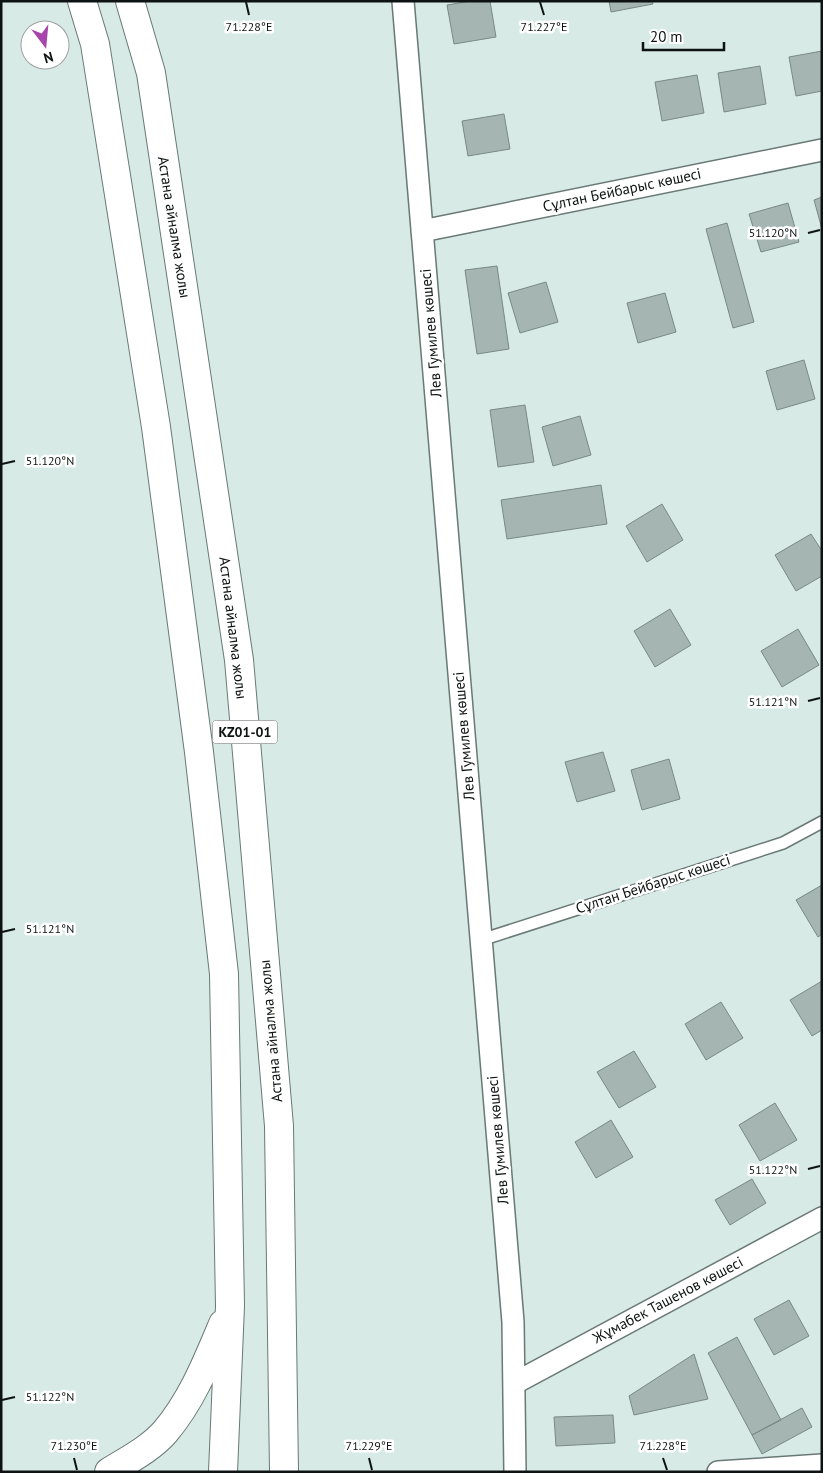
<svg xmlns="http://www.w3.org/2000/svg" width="823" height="1473" font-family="'PT Sans',sans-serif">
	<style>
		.building { fill: #a5b6b2; stroke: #798986 }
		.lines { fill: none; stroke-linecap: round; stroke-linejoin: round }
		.service-casing { stroke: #697975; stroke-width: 14 }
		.minor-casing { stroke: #697975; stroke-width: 24 }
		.trunk-casing { stroke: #697975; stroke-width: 30 }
		.service { stroke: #fff; stroke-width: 11 }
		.minor { stroke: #fff; stroke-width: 21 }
		.trunk { stroke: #fff; stroke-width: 28 }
		.ticks { fill: none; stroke: #0d1312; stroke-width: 2 }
		.labels { text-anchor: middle; stroke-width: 5; stroke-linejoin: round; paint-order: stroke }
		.shield { fill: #fff; stroke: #565a59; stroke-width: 1 }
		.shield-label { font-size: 14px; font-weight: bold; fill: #0d1312 }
		.street-label { font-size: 15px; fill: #0d1312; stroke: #fff }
		.ticks-label { font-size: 12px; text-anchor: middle; fill: #0d1312; stroke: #fff; stroke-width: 5; stroke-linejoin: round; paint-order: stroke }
	</style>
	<rect width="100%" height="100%" fill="#d8eae6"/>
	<path class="building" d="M471,1H490L496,37L454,44L447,5Z
		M609,1H652L653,4L611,12Z
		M822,51V91L796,96L789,57Z
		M760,66L766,104L724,112L718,73Z
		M697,75L704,113L662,121L655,82Z
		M504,114L510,149L468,156L462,121Z
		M822,197V229L814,200Z
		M788,203L799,242L761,252L749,214Z
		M727,223L754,322L733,328L706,229Z
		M497,266L509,349L477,354L465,270Z
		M546,282L558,322L520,333L508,293Z
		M665,293L676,332L638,343L627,303Z
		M804,360L815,399L777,410L766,371Z
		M525,405L534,462L498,467L490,410Z
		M580,416L591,455L553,466L542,427Z
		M601,485L607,524L507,539L501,500Z
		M662,504L683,540L647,562L626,526Z
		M811,534L822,551V576L796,591L775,555Z
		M670,609L691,645L655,667L634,631Z
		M798,629L819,665L782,687L761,651Z
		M603,752L615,791L577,802L565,762Z
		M669,759L680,799L642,810L631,770Z
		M822,885V934L818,937L796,900Z
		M822,981V1030L812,1036L790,1000Z
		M721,1002L743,1038L706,1060L685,1024Z
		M634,1051L656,1087L619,1108L597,1072Z
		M775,1103L797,1140L760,1161L739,1125Z
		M611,1120L633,1157L596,1178L575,1142Z
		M752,1179L766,1203L730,1225L715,1200Z
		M789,1300L809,1336L774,1355L754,1319Z
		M737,1337L781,1420L752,1435L708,1353Z
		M694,1354L708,1399L634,1415L629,1396Z
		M802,1408L812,1427L762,1454L752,1435Z
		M613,1415L615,1443L556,1446L554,1417Z"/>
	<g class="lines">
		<g class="service-casing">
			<path id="service" d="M481,940L783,843L822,822"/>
		</g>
		<g class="minor-casing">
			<path id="minor" d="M403,1L513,1322L515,1472
				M422,231L822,150
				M515,1383L822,1218
				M718,1472L822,1465"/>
		</g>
		<g class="trunk-casing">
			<path id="trunk" d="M82,1L95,44L156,427L199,752L224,974L230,1306L223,1472
				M130,1L151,73L239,660L279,1126L284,1472
				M109,1472C128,1460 150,1449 165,1432C192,1400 207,1362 223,1324"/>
		</g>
		<use href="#service" class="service"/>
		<use href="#minor" class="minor"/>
		<use href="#trunk" class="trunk"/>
	</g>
	<path class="ticks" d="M246,2L249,15M540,2L544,15M808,233L820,230M2,464L15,461M808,701L820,698M2,932L15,929M808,1169L820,1166M2,1400L15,1397M74,1458L77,1470M369,1458L372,1470M663,1458L667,1470"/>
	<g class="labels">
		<rect class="shield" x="212.5" y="720.5" width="65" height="23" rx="4"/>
		<g class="shield-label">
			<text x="245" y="737">KZ01-01</text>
		</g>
		<g class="street-label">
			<text transform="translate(622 190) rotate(-12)" y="5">Сұлтан Бейбарыс көшесі</text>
			<text transform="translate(174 227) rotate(81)" y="5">Астана айналма жолы</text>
			<text transform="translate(431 333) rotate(-95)" y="5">Лев Гумилев көшесі</text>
			<text transform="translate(233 628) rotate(83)" y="5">Астана айналма жолы</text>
			<text transform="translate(464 736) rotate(-95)" y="5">Лев Гумилев көшесі</text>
			<text transform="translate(653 884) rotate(-18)" y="5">Сұлтан Бейбарыс көшесі</text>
			<text transform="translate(271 1031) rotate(-95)" y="5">Астана айналма жолы</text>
			<text transform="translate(498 1140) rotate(-95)" y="5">Лев Гумилев көшесі</text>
			<text transform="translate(668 1300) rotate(-28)" y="5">Жұмабек Ташенов көшесі</text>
		</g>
	</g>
	<g class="ticks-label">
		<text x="249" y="31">71.228°E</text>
		<text x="544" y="31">71.227°E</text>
		<text x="773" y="237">51.120°N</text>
		<text x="50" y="465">51.120°N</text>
		<text x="773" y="706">51.121°N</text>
		<text x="50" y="933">51.121°N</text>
		<text x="773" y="1174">51.122°N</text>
		<text x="50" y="1401">51.122°N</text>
		<text x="74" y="1450">71.230°E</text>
		<text x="369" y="1450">71.229°E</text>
		<text x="663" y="1450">71.228°E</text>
	</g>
	<rect width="823" height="1473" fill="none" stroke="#0d1312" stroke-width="5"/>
	<g transform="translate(45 45) rotate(164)"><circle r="24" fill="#ffffff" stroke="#9ea1a0"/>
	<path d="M0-4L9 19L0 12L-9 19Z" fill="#a845ac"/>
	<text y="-8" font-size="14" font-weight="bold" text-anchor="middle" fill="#0d1312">N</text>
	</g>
	<path d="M643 42v8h81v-8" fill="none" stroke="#0d1312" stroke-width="2.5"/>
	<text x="650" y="42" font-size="15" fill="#0d1312" stroke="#ffffff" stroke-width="4" paint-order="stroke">20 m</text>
</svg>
